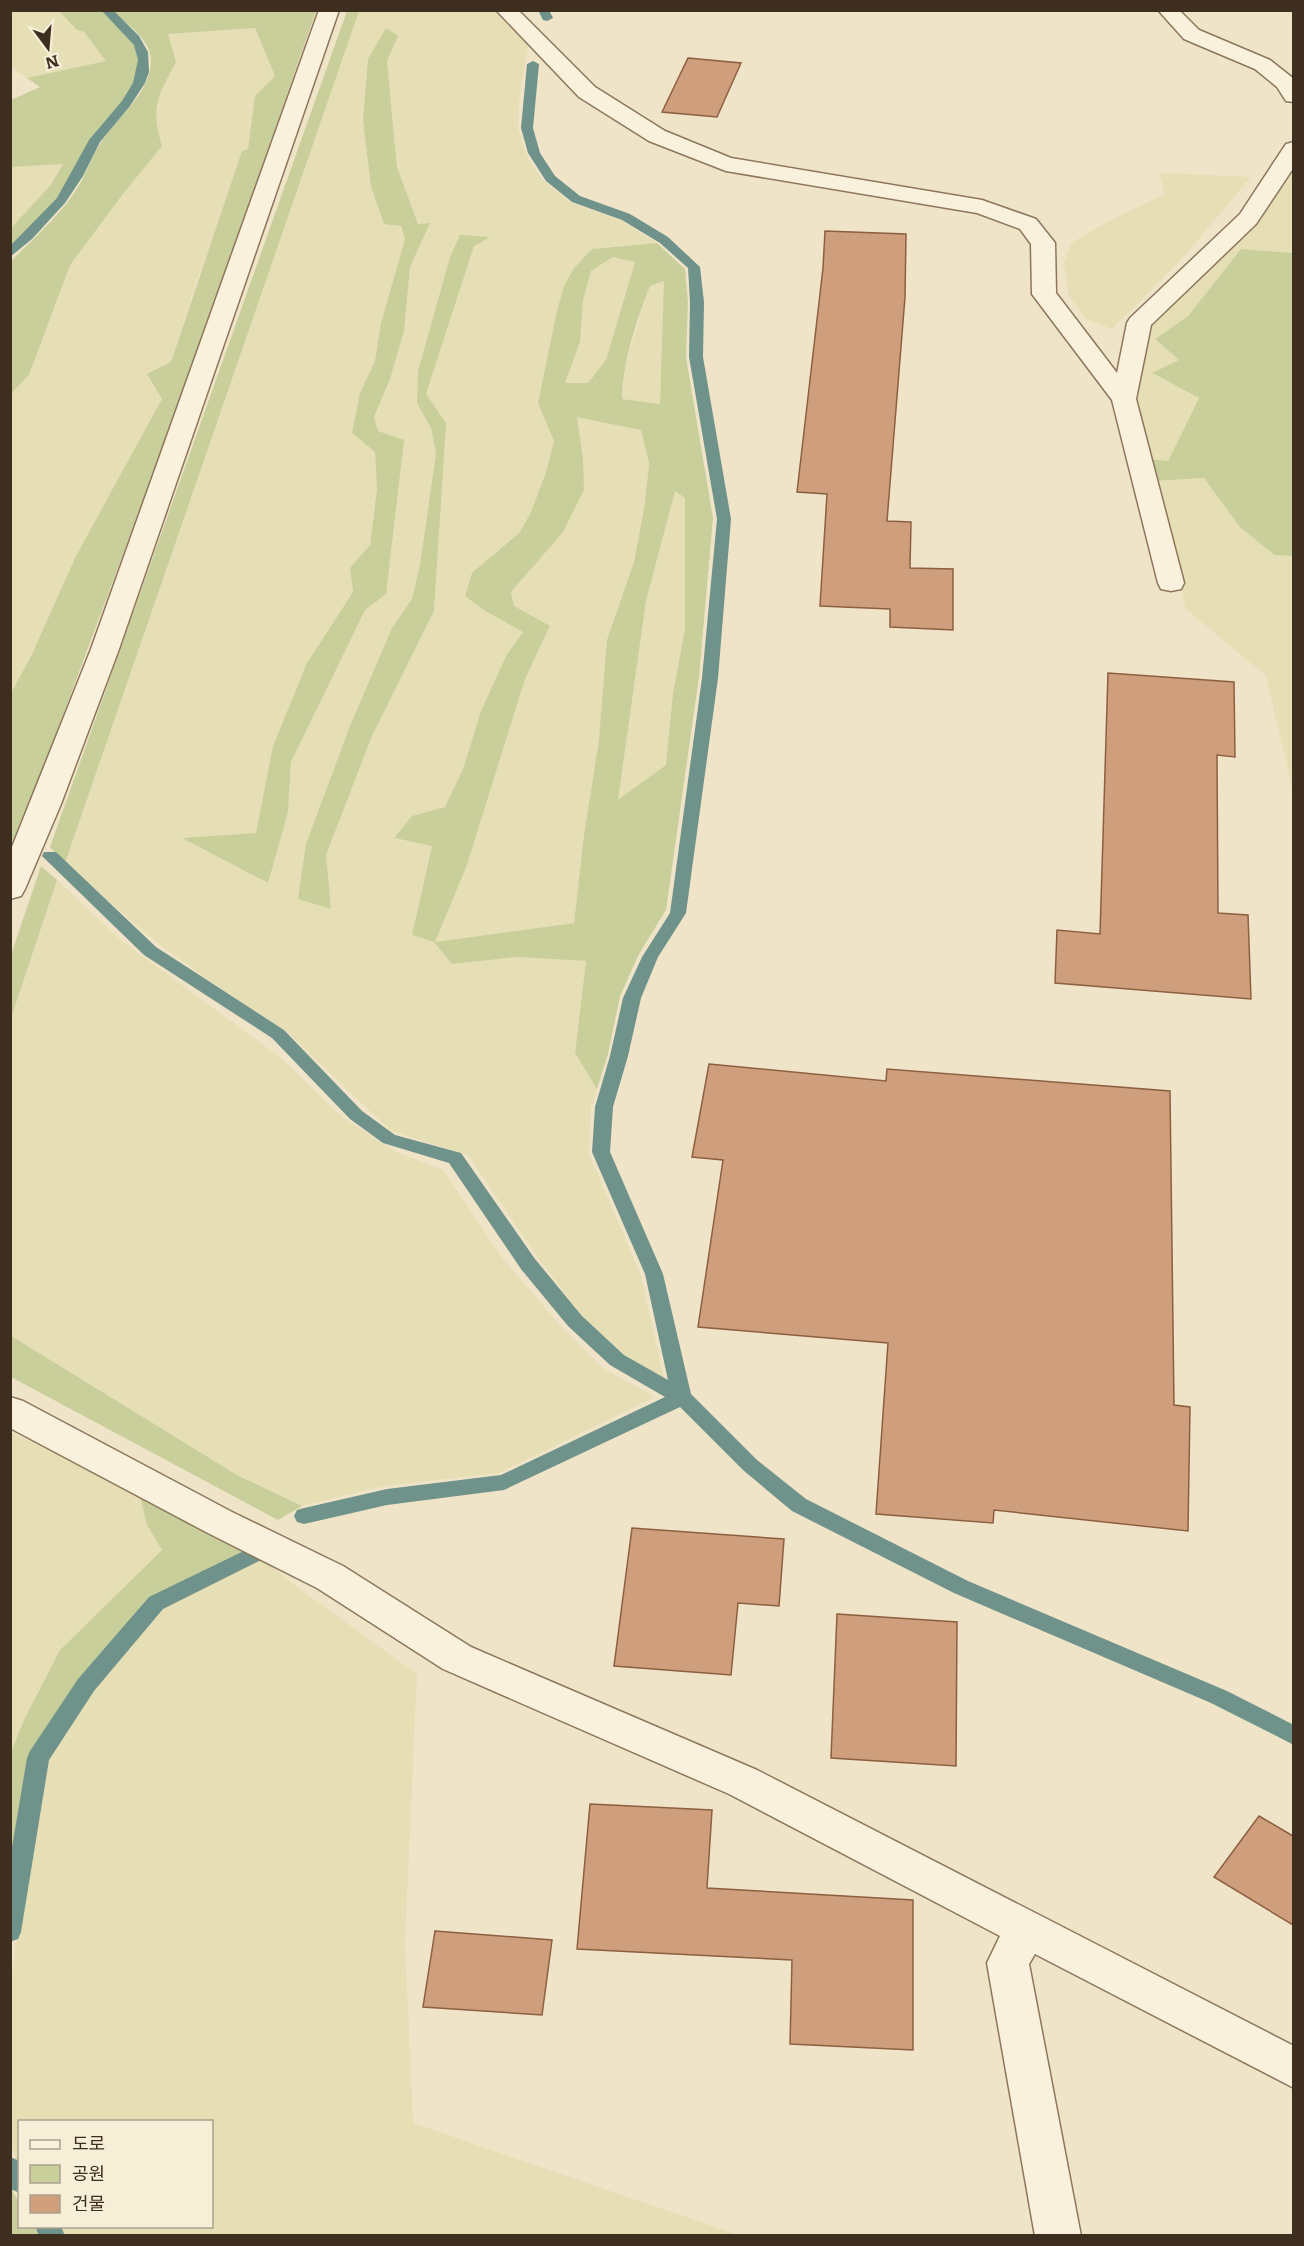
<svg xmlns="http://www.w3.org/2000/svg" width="1304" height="2246" font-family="Literata,'Noto Sans KR',serif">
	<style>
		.farmland { fill: #e6deb5; fill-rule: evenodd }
		.green { fill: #c9cf9b; fill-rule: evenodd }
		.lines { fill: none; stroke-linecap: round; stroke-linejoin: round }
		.stream { fill: #6f938a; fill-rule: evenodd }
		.building { fill: #cf9f7d; stroke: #8d5f41; stroke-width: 1.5 }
		.minor-casing { stroke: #8d765c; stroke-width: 3 }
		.minor { fill: #faf1dc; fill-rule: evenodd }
	</style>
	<rect width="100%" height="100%" fill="#f0e4c8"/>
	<path class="farmland" d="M11,11H59L77,30L84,32L106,61L27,78L11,67Z
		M359,11H494L528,46L519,101L518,128L526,154L542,179L569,202L620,220L657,243L592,249L574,268L554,441L546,472L531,512L520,532L492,555L484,610L523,631L507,654L481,711L463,769L445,807L412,816L395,839L432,845L412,935L434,942L467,865L525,679L550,627L514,606L511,592L534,565L583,459L577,416L641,430L649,463L645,503L599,740L584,835L574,923L435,942L452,964L516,957L586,961L575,1053L597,1089L591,1107L589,1154L641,1276L664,1379L627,1356L583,1317L538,1258L468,1155L391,1131L286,1031L210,981L158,944L65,863ZM397,36L387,61L397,167L418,224L430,223L410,267L404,331L390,379L374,418L378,431L386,594L365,609L291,762L288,812L267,883L183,838L256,833L307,663L353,592L350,568L370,545L377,489L375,452L360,393L375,361L381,323L405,239L401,226L384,224L371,187L363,120L368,59ZM489,237L474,246L426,394L445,423L434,611L372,736L326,855L392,628L412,599L420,565L436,453L431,428L417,403L418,371L450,257Z
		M255,28L275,76L255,96L248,150L197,280L171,362L162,399L11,693V394L29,375L70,265L126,190L161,146L154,116L159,94L176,62L167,34Z
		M1293,159V253L1241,249L1188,316L1155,339L1179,360L1152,374L1199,398L1167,462L1147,459L1132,398L1146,327Z
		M63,163L50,186L11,228V167Z
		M1159,173L1251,177L1179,262L1112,329L1086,319L1069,296L1064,263L1071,243L1107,222L1165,194Z
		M613,257L635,261L606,360L588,383H565L580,342L583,300L591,271Z
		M665,281L660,404L622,399L626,364L644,303L650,286Z
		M1204,478L1241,527L1273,555L1293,556V792L1266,676L1186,609L1153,481Z
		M674,491L685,498V628L673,693L666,766L618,800L646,601Z
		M57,880L122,941L281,1058L342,1117L394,1151L443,1170L503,1259L559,1324L603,1368L655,1397L499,1473L385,1486L302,1506L237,1475L11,1335V1018Z
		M10,1432L139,1492L147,1525L162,1550L60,1650L11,1752Z
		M260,1556L293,1584L417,1674L405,1941L413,2123L738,2235H62L56,2227L212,2226V2122H20L19,2167L16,2161L10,2140L11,1978L44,1758L91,1687L161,1607Z"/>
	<path class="green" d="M59,11H102C116,25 140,39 141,60C143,92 108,116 92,140C83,153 79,168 71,181C56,207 32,230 11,250V228L50,186L63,164L11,167V100L40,87L27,78L106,61L84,32L77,30Z
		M113,11H316L187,383L23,822L11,850V693L32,654L76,556L162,399L147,374L171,362L242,151L248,149L255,96L275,76L255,28L168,34L176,62C158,96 150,107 162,146L126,190L70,265L29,375L11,394V261C35,237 64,212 81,182C88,169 93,154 102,141C118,116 151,93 151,60C150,38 127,25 113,11Z
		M347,11H359L65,863L50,847Z
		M386,28L398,36L387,61L397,167L418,224L430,223L410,267L404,331L390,379L374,417L378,431L404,440L386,594L365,610L291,762L288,812L268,883L182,838L256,833L273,746L307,663L353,592L350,568L370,545L377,489L375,452L352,433L360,393L375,361L381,323L405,239L401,226L384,224L371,187L363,120L368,59Z
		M460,235L490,237L474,246L426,394L446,423L434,611L372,736L326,855L331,909L298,899L306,844L350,726L392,628L412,599L420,565L436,453L431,428L417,403L418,371L450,257Z
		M657,243L685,269L688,302L686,357L713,518L699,677L666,910L639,954L620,996L608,1054L597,1089L575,1053L586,961L516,957L452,964L434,942L412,935L432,846L394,838L412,816L445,807L463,769L481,711L507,654L523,632L484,610L465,596L472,573L520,532L531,512L546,472L554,441L538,403L557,311L564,286L574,268L592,249ZM613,257L635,262L606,360L588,383H565L580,342L583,300L591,271ZM664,281L660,404L622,399C623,361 636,322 650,286ZM577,417L641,430L649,463L645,503L634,562L607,640L599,740L584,835L574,923L435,942L467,865L525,679L550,626L514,606L511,592L563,532L584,490L583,459ZM675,491L685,498V629L673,693L666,765L618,800L646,601Z
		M1241,249L1293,253V556L1274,555L1240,527L1204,478L1153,481L1147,459L1168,461L1199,398L1152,373L1179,360L1155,339L1188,316Z
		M41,866L57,880L11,1018V955Z
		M10,1335L237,1475L302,1506L278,1520L11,1377Z
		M139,1492L253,1546L151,1599L78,1681L29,1756L11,1869V1752L25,1718L60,1650L162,1550L147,1525Z
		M11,2188L19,2203L20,2226L34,2227L40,2235H11Z"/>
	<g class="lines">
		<path class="stream" d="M101,10H113L139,36L148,52L149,72L145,83L130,106L100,142L83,176L65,203L32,239L10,257V246L57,198L89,140L122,101L133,83L138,60L134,45Z
			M538,10H549L553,18L547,21L543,20Z
			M533,61L539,64L533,128L540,153L555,176L580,196L630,214L668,237L700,267L704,302L703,357L731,519L718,678L686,913L658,957L641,998L628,1056L613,1107L610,1152L663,1274L691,1394L757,1460L806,1499L968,1581L1227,1691L1294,1725V1745L1211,1703L954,1593L792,1511L743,1470L680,1407L504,1490L387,1505L304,1524L297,1522L294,1516L297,1510L304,1508L387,1489L501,1475L665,1397L610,1365L568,1326L521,1269L449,1163L383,1143L350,1119L272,1038L144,955L42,856L44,852H56L156,947L284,1030L362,1111L395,1135L461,1153L535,1259L582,1316L624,1355L668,1380L645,1274L592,1152L595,1107L610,1056L623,998L642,957L670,913L702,678L717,519L689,357L690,302L688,268L660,243L622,220L572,202L546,181L528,153L521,128L527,64Z
			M258,1544L265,1546L268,1552L265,1558L163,1609L94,1691L49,1760L21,1932L18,1939L10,1942V1859L27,1758L30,1751L78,1679L149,1597Z
			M10,2157L20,2161V2193L10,2189Z
			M35,2226H61L65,2236H39Z"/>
	</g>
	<path class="building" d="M688,58L741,63L717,117L662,112Z
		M825,231L906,234L905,297L887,521L911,522L910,568L953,569V630L890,627V609L820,606L827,494L797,492L823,268Z
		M1108,673L1234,682L1235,757L1217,755L1218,913L1248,915L1251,999L1055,983L1057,930L1100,934Z
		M709,1064L886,1081L887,1069L1170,1091L1174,1405L1190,1407L1188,1531L994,1510L993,1523L876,1514L888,1343L698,1327L723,1160L692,1157Z
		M632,1528L784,1539L779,1606L738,1603L731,1675L614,1666Z
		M837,1614L957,1622L956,1766L831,1758Z
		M590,1804L712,1810L707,1888L913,1900V2050L790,2044L792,1960L577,1949Z
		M1259,1816L1293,1836V1925L1214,1877Z
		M435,1931L552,1940L542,2015L423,2007Z"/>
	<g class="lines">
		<g class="minor-casing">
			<path id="minor" d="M319,10H339L119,649L61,804L25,889L21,896L10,899V852L91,649Z
				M496,10H518L595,87L665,131L731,158L982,200L1036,219L1055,243L1056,293L1117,373L1127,323L1130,318L1240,214L1286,144L1294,142V167L1256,224L1151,325L1136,399L1184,583L1181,589L1171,591L1161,589L1158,583L1112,400L1032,294L1031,244L1020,229L977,213L726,171L649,141L579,97Z
				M1158,10H1179L1199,30L1270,60L1294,79V102L1286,101L1277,87L1255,69L1184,39Z
				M10,1397L23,1401L232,1512L343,1566L471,1647L757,1770L1294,2046V2088L1035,1954L1029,1964L1081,2236H1035L987,1963L1000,1936L729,1794L443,1669L317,1588L206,1532L10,1428Z"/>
		</g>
		<use href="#minor" class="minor"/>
	</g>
	<rect width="1304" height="2246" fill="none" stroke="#3d2e20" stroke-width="24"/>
	<rect x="18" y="2120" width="195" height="108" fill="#f7eed8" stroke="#ada18e" stroke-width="1.5"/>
	<rect x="30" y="2140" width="30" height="9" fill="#faf1dc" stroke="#ada18e" stroke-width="1.5"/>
	<text x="72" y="2150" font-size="18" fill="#3d2e20">도로</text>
	<rect x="30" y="2165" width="30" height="18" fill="#c9cf9b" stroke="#ada18e" stroke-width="1.5"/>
	<text x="72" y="2180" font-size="18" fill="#3d2e20">공원</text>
	<rect x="30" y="2195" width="30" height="18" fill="#cf9f7d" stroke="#ada18e" stroke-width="1.5"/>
	<text x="72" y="2210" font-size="18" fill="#3d2e20">건물</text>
	<g transform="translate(48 48) rotate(164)" stroke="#f7eed8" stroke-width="4.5" paint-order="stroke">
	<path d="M0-4.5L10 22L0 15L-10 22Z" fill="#3d2e20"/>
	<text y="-9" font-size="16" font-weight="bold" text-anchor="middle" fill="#3d2e20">N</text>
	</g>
</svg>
